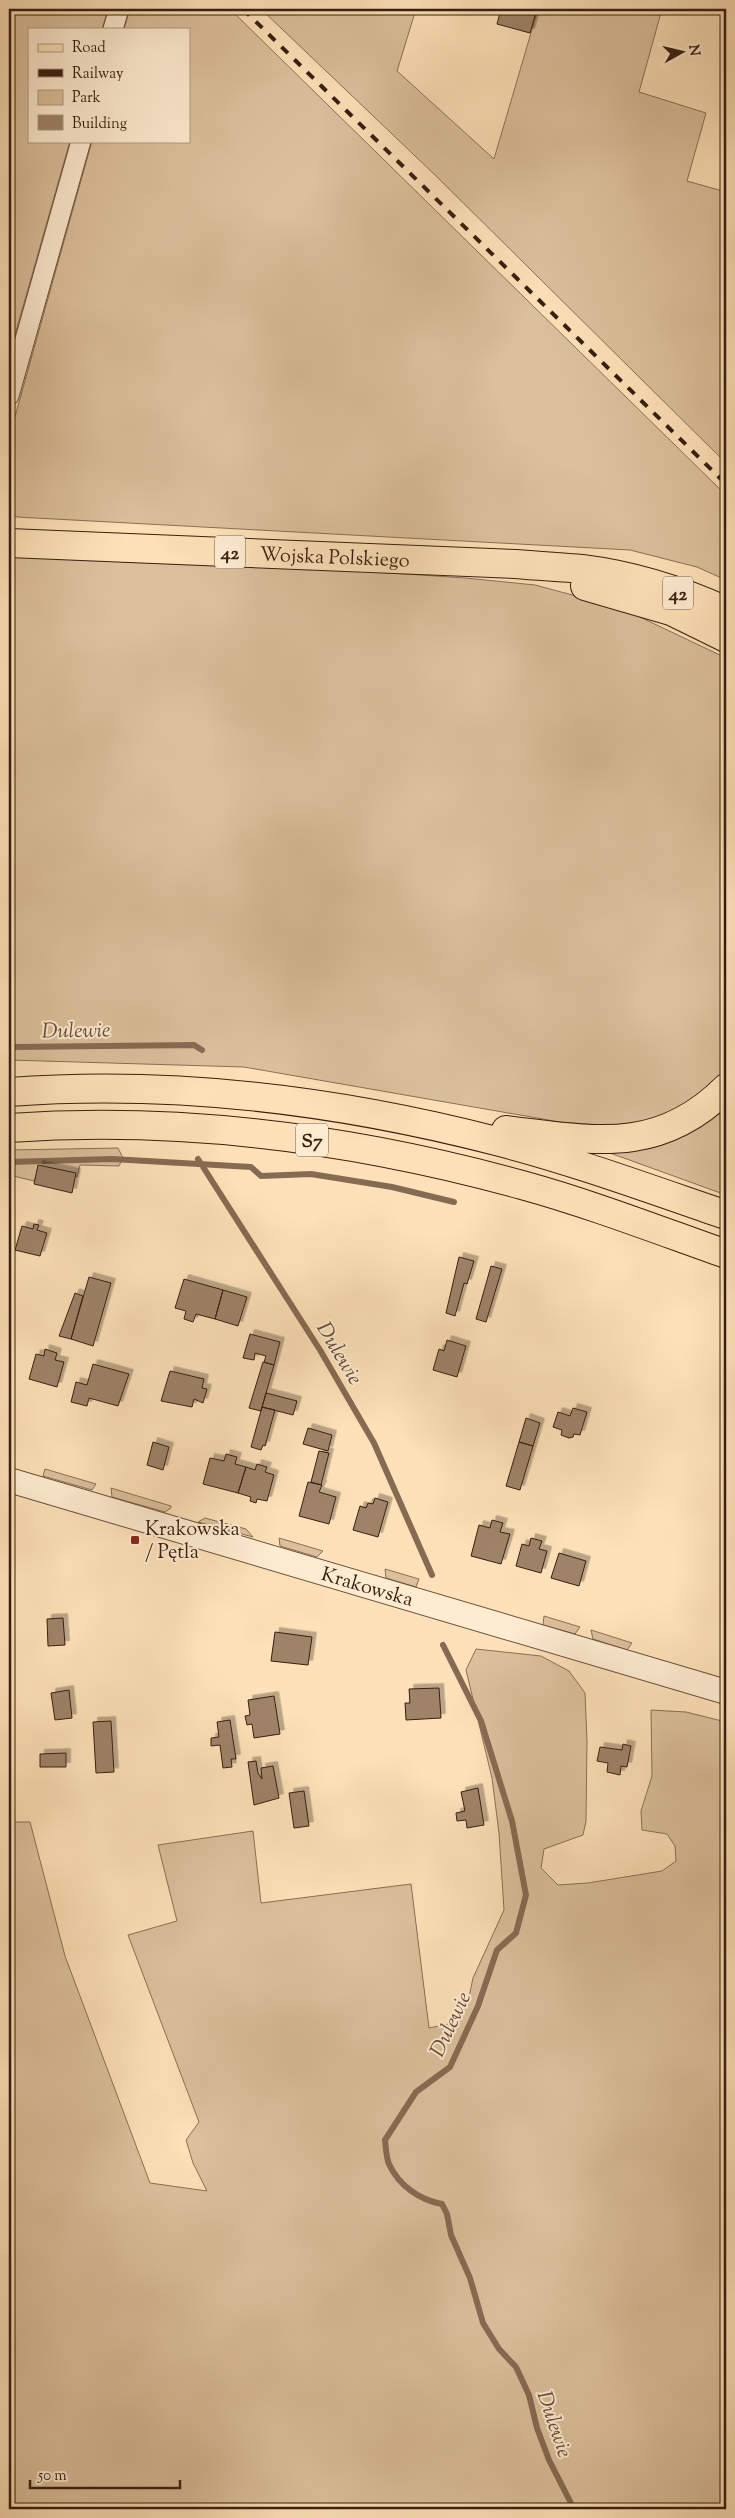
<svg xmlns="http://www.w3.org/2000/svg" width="735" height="2518" font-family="'Sorts Mill Goudy',serif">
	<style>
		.green { fill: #dcc09c; stroke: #8a6f56 }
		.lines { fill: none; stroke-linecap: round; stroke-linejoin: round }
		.stream { stroke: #866b53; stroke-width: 6 }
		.building { fill: #9e8368; stroke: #371e11; filter: url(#shadow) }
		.minor-casing { stroke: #694f3b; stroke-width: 21 }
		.tertiary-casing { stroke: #694f3b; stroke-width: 26 }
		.primary-casing { stroke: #371e11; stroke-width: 30 }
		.motorway-casing { stroke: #371e11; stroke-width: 30 }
		.minor { stroke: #feecd1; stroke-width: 19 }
		.tertiary { stroke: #feecd1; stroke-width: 24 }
		.primary { stroke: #fee1b8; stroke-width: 28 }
		.motorway { stroke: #fee1b8; stroke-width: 28 }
		.rail { stroke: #371e11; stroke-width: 4; stroke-dasharray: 9 9; stroke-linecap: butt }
		.poi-dot { fill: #8f2418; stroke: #feecd1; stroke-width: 2 }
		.labels { text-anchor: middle; stroke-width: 4; stroke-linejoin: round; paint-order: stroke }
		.shield { fill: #feecd1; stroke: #735c4b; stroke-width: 1 }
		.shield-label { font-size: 19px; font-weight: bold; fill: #371e11 }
		.street-label { font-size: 20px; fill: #371e11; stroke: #feecd1 }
		.poi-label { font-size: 20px; fill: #371e11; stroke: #feecd1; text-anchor: start }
		.water-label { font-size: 21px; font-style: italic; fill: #654b38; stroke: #feecd1 }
	</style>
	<defs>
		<filter id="shadow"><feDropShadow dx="4.5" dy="-4.5" stdDeviation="0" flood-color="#0004"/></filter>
	</defs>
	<rect width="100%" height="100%" fill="#fee1b8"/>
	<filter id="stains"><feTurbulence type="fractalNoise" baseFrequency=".004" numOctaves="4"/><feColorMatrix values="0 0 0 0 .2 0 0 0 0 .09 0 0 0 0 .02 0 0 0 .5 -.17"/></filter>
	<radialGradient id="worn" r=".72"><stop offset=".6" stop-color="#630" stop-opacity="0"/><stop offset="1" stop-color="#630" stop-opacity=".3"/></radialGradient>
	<path class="green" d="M9,9H108L102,29H29V141H70L9,356Z
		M130,9H230L726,495V580L697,567L630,550L17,517L9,512V438L92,141H189V29H124Z
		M261,9H416L397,71L494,159L538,9H662L639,92L706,113L687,181L726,192V463L435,175Z
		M9,547L465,578L535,585L621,608L726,658V1072L708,1090L688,1103L646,1124L617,1126L560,1122L244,1067L9,1060Z
		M726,1106V1195L610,1153C653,1150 694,1136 726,1106Z
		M118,1148L123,1158L119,1166L80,1165L77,1177L39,1167L34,1181L9,1175V1150Z
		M45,1469L96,1484L92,1490L43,1476Z
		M111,1488L171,1506V1508L165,1512L112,1497Z
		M205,1518L246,1529L253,1537L198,1522Z
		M279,1538L323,1551L317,1557L280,1546Z
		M385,1569L419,1579L416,1587L386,1578Z
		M544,1616L580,1627L575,1634L543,1625Z
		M591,1630L632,1643L627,1650L593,1639Z
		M476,1649L541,1656L569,1671L585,1693L587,1741L586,1821L583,1835L544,1849L541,1868L558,1885L588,1883L662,1871L676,1861L675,1846L667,1834L642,1830L641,1811L652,1776L651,1710L686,1712L726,1722V2509H9V1822H30L65,1956L150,2183L207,2191L193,2163L186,2140L199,2122L128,1935L177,1921L158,1845L253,1831L261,1903L411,1884L429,2028L454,2023L456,2007L469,1997L473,1978L504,1910L499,1833L492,1778L466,1670Z"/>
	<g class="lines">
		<path class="stream" d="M9,1044L14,1047L194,1045L202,1050
			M198,1159L320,1350L374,1443L432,1575
			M9,1162L112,1159L251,1167L261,1176L311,1174L392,1187L454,1202
			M443,1645L481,1721L512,1821L526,1895L516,1933L497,1950L478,2006L450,2067L416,2092L385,2140C386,2148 386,2157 389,2164C399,2186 420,2200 442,2204L447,2214L451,2235L470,2278L483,2323L499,2349L516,2367L529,2395L537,2428L549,2460L574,2509"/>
	</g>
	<path class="building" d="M501,9L522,12L523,9H537L530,33L497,24Z
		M38,1165L76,1173L72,1193L34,1184Z
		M34,1224L39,1225L37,1230L47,1233L40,1256L15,1250L22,1226L33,1229Z
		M459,1257L474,1261L467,1284L464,1283L455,1316L446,1313Z
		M491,1266L502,1269L486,1322L476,1319Z
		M89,1277L111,1283L93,1346L71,1339Z
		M184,1279L223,1290L215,1319L196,1314L193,1322L184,1319L186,1311L175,1308Z
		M223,1290L247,1297L238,1326L215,1319Z
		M75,1293L83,1296L71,1339L59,1336Z
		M250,1334L280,1342L274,1365L264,1362L266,1356L255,1353L254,1360L243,1358Z
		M447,1340L466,1346L457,1377L433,1370L439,1349L444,1351Z
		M45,1349L57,1353L55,1360L64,1362L57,1387L29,1379L36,1354L44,1356Z
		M263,1362L274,1365L261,1411L249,1408Z
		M93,1364L129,1374L118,1406L89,1398L87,1406L71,1402L76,1382L87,1385Z
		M170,1371L204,1379L202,1388L207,1389L203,1403L194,1399L192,1407L161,1401Z
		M266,1393L297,1401L293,1415L262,1407Z
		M262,1407L275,1410L265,1446L263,1445L261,1450L251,1447Z
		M573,1408L587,1412L580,1435L574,1434L573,1437L569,1438L561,1435L562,1430L553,1427L558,1412L570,1416Z
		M526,1418L540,1423L533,1446L519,1442Z
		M308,1428L332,1435L328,1451L303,1444Z
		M153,1442L169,1447L163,1470L147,1465Z
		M519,1442L533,1446L520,1490L506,1486Z
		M319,1451L329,1453L321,1485L311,1482Z
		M226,1454L237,1457L235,1464L246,1467L238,1493L203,1484L210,1458L224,1461Z
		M257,1464L267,1467L265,1472L274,1475L267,1501L257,1499L256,1503L250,1501L251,1497L238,1493L246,1467L255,1470Z
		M308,1482L322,1485L319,1492L336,1497L329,1524L299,1516Z
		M375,1498L388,1502L378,1537L353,1530L360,1506L366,1508L368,1503L373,1504Z
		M492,1520L503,1523L500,1532L510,1534L501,1564L471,1556L479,1525L490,1528Z
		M531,1538L542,1541L539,1549L547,1551L541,1573L516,1566L522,1544L529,1546Z
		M559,1553L586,1561L579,1586L551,1578Z
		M63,1618L65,1645L48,1646L47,1619Z
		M275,1632L312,1637L308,1665L271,1661Z
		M439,1688L441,1718L406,1720L405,1703H410L409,1689Z
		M69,1690L72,1718L55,1720L51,1693Z
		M274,1696L280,1734L254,1738L252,1724L247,1725L245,1716L250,1715L248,1700Z
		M230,1720L236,1759H231L232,1767L223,1768L220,1745L211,1746V1738L219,1737L217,1722Z
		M111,1721L114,1772L96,1773L93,1722Z
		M623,1744L631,1746L627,1767L621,1766L620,1775L607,1772L608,1763L597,1761L600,1747L622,1750Z
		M66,1753V1767H40V1754Z
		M256,1761L258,1773L262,1779L261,1768L273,1766L279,1798L254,1805L248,1762Z
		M478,1788L484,1825L467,1828L466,1820L457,1821L456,1813L465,1811L461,1792Z
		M304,1791L309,1826L294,1828L289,1793Z"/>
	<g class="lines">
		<g class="minor-casing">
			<path id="minor" d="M113,29L119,9
				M9,396L81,141"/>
		</g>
		<g class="tertiary-casing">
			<g id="tertiary">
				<path id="s1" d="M9,1480L726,1692"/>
			</g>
		</g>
		<g class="primary-casing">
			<g id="primary">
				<path id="s2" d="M9,543L516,564C538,566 560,567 582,569C630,575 682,591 726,611"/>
				<path d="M585,586L671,611L726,638"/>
			</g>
		</g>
		<g class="motorway-casing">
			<path id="motorway" d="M9,1092C172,1080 337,1100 496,1141C574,1161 650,1189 726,1215
				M9,1128C181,1116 355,1139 522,1185C591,1204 658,1230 726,1254
				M506,1130C592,1140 658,1156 726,1088"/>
		</g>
		<use href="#minor" class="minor"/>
		<use href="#tertiary" class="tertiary"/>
		<use href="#primary" class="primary"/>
		<use href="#motorway" class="motorway"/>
		<path class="rail" d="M243,9L726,484"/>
	</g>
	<rect class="poi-dot" x="130" y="1535" width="10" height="10" rx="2.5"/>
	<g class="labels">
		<g class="shield">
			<rect x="215" y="535.5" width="30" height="33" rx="4"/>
			<rect x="663" y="576.5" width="30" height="33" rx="4"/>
			<rect x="296" y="1123.5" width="32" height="33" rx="4"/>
		</g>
		<g class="shield-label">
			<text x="230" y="559">42</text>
			<text x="678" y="600">42</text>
			<text x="312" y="1147">S7</text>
		</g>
		<g class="street-label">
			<text dy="7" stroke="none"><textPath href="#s2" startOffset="326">Wojska Polskiego</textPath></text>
			<text dy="7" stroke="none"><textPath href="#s1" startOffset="374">Krakowska</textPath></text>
		</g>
		<g class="poi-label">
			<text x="145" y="1535">Krakowska<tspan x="145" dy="23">/ Pętla</tspan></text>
		</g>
		<g class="water-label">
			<text transform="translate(76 1030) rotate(-1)" y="7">Dulewie</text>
			<text transform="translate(340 1353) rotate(59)" y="7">Dulewie</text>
			<text transform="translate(450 2024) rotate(-65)" y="7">Dulewie</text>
			<text transform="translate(555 2424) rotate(71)" y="7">Dulewie</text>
		</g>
	</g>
	<rect width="735" height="2518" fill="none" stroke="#fee1b8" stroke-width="30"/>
	<rect x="10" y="10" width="715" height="2498" fill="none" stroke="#371e11" stroke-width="2.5"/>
	<rect x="15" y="15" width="705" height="2488" fill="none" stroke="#371e11"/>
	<rect x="28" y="28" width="162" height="115" fill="#feecd1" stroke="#ae9a84"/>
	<rect x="38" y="44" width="25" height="8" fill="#fee1b8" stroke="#ae9a84"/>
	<text x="72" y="52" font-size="15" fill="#371e11">Road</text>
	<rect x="38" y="69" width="25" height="8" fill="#371e11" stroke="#ae9a84"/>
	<text x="72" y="78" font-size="15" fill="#371e11">Railway</text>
	<rect x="38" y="90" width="25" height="15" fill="#dcc09c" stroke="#ae9a84"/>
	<text x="72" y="102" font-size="15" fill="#371e11">Park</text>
	<rect x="38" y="115" width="25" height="15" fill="#9e8368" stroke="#ae9a84"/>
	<text x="72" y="128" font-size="15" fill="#371e11">Building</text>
	<g transform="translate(682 52) rotate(82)" stroke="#feecd1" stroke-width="4" paint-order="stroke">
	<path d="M0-4L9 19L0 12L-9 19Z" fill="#371e11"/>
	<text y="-8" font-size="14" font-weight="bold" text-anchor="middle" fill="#371e11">N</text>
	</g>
	<path d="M30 2480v8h150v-8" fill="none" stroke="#371e11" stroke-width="2.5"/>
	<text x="38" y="2480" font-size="15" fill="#371e11" stroke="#feecd1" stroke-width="4" paint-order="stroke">50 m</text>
	<rect width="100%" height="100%" filter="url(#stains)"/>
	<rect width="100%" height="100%" fill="url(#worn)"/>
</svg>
